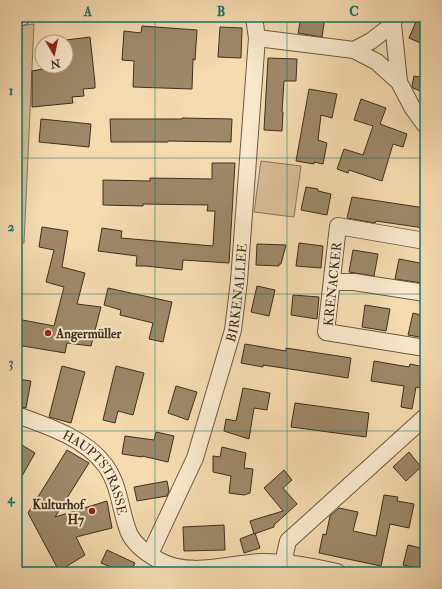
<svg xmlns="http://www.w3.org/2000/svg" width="442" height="589" font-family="'IM FELL Double Pica',serif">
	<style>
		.green { fill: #d7be97; stroke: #8a765a }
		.building { fill: #9e8869; stroke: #3e2f1c }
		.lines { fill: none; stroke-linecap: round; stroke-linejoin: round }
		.minor-casing { stroke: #6c5a41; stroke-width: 18 }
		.minor { stroke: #f9e8cc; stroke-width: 16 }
		.grid { fill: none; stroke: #0f766e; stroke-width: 1; stroke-opacity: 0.55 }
		.poi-dot { fill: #8f2418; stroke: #f9e8cc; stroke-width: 1.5 }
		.labels { text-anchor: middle; stroke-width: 4; stroke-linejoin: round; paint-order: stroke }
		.street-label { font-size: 13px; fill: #3e2f1c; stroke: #f9e8cc }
		.poi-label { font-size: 13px; font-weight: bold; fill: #3e2f1c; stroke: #f9e8cc; text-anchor: start }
		.neatline { fill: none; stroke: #0f766e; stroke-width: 1.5 }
		.grid-label { font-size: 13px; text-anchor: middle; font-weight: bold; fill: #0f766e }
	</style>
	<rect width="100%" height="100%" fill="#f6dbb0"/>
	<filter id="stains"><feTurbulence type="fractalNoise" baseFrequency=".005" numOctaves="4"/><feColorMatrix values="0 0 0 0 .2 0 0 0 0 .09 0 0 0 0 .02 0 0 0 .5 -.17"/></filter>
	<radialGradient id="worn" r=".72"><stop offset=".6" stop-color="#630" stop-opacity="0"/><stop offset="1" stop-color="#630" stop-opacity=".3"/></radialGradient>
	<path class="green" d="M34,24L24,243L17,242V26Z
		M261,161L301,166L294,217L254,212Z"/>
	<path class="building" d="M301,17H325L322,37L298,33Z
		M418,17H425V45L409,38Z
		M142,26L197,30L195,60L193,59L192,89L133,87L134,61L122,60L124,31L141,33Z
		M220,27L242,28L241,58L218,57Z
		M90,37L95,83V88L83,89L84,96L72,97L73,103L32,107V71L43,69V66H66V40Z
		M268,58L297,59L296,81H284L282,112H283L282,131L264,130Z
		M414,76L425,78V93L413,88L412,86Z
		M309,89L337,94L332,118L321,115L318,140L327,143L323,164L314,162V164L296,161Z
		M361,99L386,108L380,124L407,134L403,147L393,144L382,181L349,170L348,173L337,169L344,149L363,155L373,126L354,120Z
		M182,118L232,119L231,142L168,141V142H111L110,119H182Z
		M41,119L91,124L89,147L39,142Z
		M212,163H235L229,263L183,260L182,270L146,266H136L137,256L98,251L102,228L122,231L121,238L213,246L215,211H207L208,205L143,204V206L103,205V180L150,181V178L212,179Z
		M306,187L318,189V191L331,194L327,215L301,210Z
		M352,197L425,208L424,228L376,221L375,223L347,218Z
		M42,227L68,231L62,267L85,273L77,304L101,307L91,346L67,343L65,353L17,345V319L54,326L64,287L46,282L54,250L39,247Z
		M299,243L323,246L321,268L296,266Z
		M257,244L286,245L281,264H279V266L256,265Z
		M353,250L378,254L374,276L349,272Z
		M399,259L425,264L422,283L395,279Z
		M257,286L275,290L269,316L251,312Z
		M108,288L172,302L163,342L149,339L153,323L120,315L121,310L104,305Z
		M293,295L319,297L317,319L291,315Z
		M365,305L390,309L386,331L362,327Z
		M413,313L425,316V338L408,335Z
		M245,344L286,351V348L351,358L348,378L310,372L263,365V367L241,363Z
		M374,361L409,367L410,364L425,367V389L416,387L412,409L401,407L404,386L371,381Z
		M62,366L85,372L71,423L49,417Z
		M116,366L144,373L133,415L118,411L115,423L103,420Z
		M17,379L31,381L26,408L17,406Z
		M176,386L197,392L188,420L168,413Z
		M243,388L270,393L267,410L254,408L249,439L224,431L226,419L236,421Z
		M295,403L369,413L366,437L291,427Z
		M156,432L174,436L168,462L142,456V457L122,454L125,436L154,440Z
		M17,442L35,453L17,485Z
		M222,447L246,453L244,468L253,469L250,493L244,495L229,493L231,476L213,472V456L220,457Z
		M67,450L89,463L55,517L107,501L112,528L76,537L85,555L59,571L28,513Z
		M409,452L421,467L406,481L393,467Z
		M284,470L292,480L283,488L297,504L274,525V527L254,534L250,521L283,511L264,488Z
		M167,481L169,491L167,496L137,501L134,487Z
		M384,495L398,497L397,501L414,504L409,528L390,524L381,566L319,553L323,534L326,535L330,516L339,508L358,512L353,531L376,536Z
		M224,525L225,550L184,551L183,527Z
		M255,533L260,548L244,553L240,539Z
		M408,545L425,549V570L403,565Z
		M107,550L135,563L131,572H111L113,568L101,563Z"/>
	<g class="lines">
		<g class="minor-casing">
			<g id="minor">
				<path d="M395,17L393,24L399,82"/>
				<path d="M17,18L22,17"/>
				<path d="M257,38L354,50L377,62L399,82L412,107L425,125"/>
				<path d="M354,50L371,41L393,24"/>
				<path d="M425,241L338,226L326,332L425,348"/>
				<path d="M332,282H354L425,293"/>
				<path id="s1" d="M17,415C48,426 85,438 105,465C120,485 120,511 129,533C135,546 149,555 160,561C190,577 227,564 259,562C285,561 311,566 337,572"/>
				<path id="s2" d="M150,554L195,458L233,330L239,281L257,38L254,17"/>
				<path d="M288,572L285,554L288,541L425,417"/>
			</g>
		</g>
		<use href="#minor" class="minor"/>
	</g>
	<path class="grid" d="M155,17V572M287,17V572M17,158H425M17,294H425M17,431H425"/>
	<g class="poi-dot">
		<circle cx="48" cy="333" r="4"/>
		<circle cx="92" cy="511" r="4"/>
	</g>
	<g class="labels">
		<g class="street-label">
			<text transform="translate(332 284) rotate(-84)" y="5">KRENACKER</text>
			<text dy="5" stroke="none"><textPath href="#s2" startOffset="277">BIRKENALLEE</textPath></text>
			<text dy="5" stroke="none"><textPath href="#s1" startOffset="103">HAUPTSTRASSE</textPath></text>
		</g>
		<g class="poi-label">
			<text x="56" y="338">Angermüller</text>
			<text x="84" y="509" text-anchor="end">Kulturhof<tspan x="84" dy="15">H7</tspan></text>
		</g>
	</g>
	<rect width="442" height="589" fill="none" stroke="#f6dbb0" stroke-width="44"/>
	<g transform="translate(54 54) rotate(171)"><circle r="19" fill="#f9e8cc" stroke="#ae9e86"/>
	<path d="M0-3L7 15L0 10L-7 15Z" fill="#8f2418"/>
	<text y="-6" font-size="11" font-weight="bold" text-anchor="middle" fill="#3e2f1c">N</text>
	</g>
	<rect x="22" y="22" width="398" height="545" class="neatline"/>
	<g class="grid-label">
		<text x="88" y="16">A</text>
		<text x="221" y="16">B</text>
		<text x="354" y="16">C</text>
		<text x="11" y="95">1</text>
		<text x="11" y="231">2</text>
		<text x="11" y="367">3</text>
		<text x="11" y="503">4</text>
	</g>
	<rect width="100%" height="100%" filter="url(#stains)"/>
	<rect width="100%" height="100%" fill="url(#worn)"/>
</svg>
